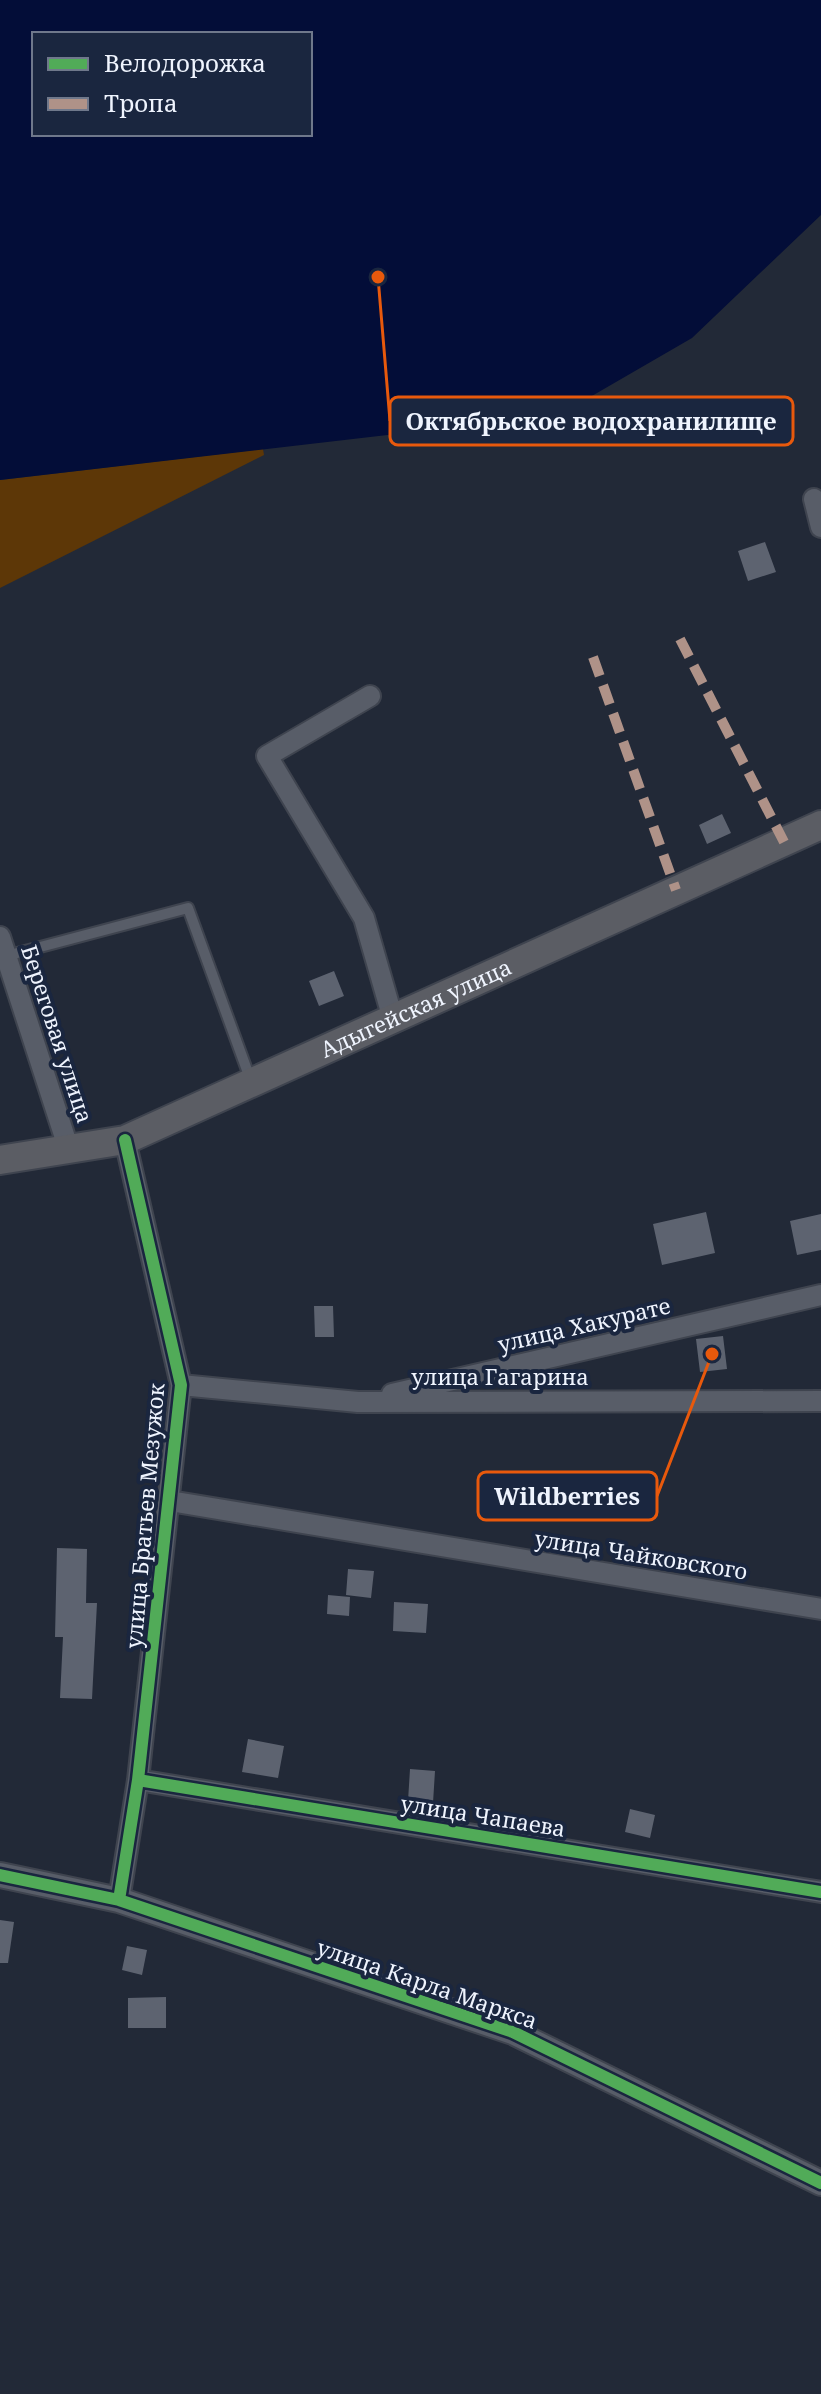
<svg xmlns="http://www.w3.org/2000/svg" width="821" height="2394" font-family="'Noto Serif',serif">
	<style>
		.green { fill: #5d3707 }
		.water { fill: #030d38; fill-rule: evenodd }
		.building { fill: #5d6370 }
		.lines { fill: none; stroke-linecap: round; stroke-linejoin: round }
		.service-casing { stroke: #3f444f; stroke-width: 14 }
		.minor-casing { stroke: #3f444f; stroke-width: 24 }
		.tertiary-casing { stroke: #3f444f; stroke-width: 28 }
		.secondary-casing { stroke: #3f444f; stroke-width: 32 }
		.service { stroke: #585d68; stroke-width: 10 }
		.minor { stroke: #585d68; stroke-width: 20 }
		.tertiary { stroke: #585d68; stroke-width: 24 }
		.secondary { stroke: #5b5d64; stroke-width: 28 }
		.quiet { stroke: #af9288; stroke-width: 10; stroke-dasharray: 20 10; stroke-linecap: butt }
		.cycleway-casing { stroke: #1a263f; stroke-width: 17 }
		.cycleway { stroke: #51ab58; stroke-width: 12 }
		.labels { text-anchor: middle; stroke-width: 8; stroke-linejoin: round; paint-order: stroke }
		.street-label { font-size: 22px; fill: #eff4fe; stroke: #1a263f }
		.leader { fill: none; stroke: #e8590c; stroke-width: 3 }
		.callout-dot { fill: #e8590c; stroke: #1a263f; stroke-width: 3 }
		.callout { fill: #1a263f; stroke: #e8590c; stroke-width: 3 }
		.callout-label { font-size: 24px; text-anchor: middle; font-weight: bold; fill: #eff4fe }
	</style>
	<rect width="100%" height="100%" fill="#222937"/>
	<path class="green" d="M263,449L264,455L0,588V480Z"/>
	<path class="water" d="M0,0H821V215L692,338L559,415L0,480ZM34,34H310V134H34Z"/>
	<path class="building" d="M765,542L776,572L748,581L738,551Z
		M722,814L731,833L707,844L699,825Z
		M334,971L344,996L319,1006L309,981Z
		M706,1212L715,1253L662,1265L653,1224Z
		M821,1214V1250L797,1255L790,1221Z
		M314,1306H333L334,1337H315Z
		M723,1336L727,1369L700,1372L696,1339Z
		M57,1548L87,1549L86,1603H97L92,1699L60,1698L63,1637H55Z
		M348,1569L374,1571L371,1598L346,1595Z
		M328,1595L350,1597L349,1616L327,1614Z
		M394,1602L428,1604L426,1633L393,1631Z
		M248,1739L284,1746L278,1778L242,1772Z
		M410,1769L435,1771L433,1803L408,1801Z
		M630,1809L655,1815L650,1838L625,1832Z
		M0,1920L14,1922L8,1963H0Z
		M127,1946L147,1950L142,1975L122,1970Z
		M166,1997V2028H128V1998Z"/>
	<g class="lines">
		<g class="service-casing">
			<path id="service" d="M6,956L188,908L251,1081"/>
		</g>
		<g class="minor-casing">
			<path id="minor" d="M814,499L821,527
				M370,696L267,756L364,918L393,1019
				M0,937L68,1147
				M181,1385L358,1402L821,1401
				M392,1394L821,1295
				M170,1501L821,1609
				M138,1780L821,1892
				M119,1900L138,1780L181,1385L125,1140"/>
		</g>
		<g class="tertiary-casing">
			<path id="tertiary" d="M0,1875L119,1900L513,2032L821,2183"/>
		</g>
		<g class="secondary-casing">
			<g id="secondary">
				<path id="s1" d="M0,1160L125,1140L821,825"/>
			</g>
		</g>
		<use href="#service" class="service"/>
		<use href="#minor" class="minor"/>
		<use href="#tertiary" class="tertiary"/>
		<use href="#secondary" class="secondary"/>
		<path class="quiet" d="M680,639L784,842
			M593,657L676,890"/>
		<g class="cycleway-casing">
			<path id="cycleway" d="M138,1780L821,1892
				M0,1875L119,1900L513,2032L821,2183
				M119,1900L138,1780L181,1385L125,1140"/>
		</g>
		<use href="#cycleway" class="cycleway"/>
	</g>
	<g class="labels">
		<g class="street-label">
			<text dy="8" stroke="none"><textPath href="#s1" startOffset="446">Адыгейская улица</textPath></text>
			<text transform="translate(57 1034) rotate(72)" y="8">Береговая улица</text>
			<text transform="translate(584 1325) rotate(-13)" y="8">улица Хакурате</text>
			<text x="500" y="1385">улица Гагарина</text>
			<text transform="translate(145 1516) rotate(-85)" y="8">улица Братьев Мезужок</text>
			<text transform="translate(641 1555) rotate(9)" y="8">улица Чайковского</text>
			<text transform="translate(483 1816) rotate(9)" y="8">улица Чапаева</text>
			<text transform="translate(427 1984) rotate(19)" y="8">улица Карла Маркса</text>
		</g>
	</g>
	<path class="leader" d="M378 277L390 421M712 1354L657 1496"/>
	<g class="callout-dot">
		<circle cx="378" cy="277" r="8"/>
		<circle cx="712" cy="1354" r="8"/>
	</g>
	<g class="callout">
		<rect x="390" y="397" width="403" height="48" rx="8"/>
		<rect x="478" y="1472" width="179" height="48" rx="8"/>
	</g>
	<g class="callout-label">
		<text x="591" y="430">Октябрьское водохранилище</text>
		<text x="567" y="1505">Wildberries</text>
	</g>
	<rect x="32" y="32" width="280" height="104" fill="#1a263f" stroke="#6f788b" stroke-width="2"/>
	<rect x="48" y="58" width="40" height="12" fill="#51ab58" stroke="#6f788b" stroke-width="2"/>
	<text x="104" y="72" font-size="24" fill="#eff4fe">Велодорожка</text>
	<rect x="48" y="98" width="40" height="12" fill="#af9288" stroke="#6f788b" stroke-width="2"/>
	<text x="104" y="112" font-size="24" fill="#eff4fe">Тропа</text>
</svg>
